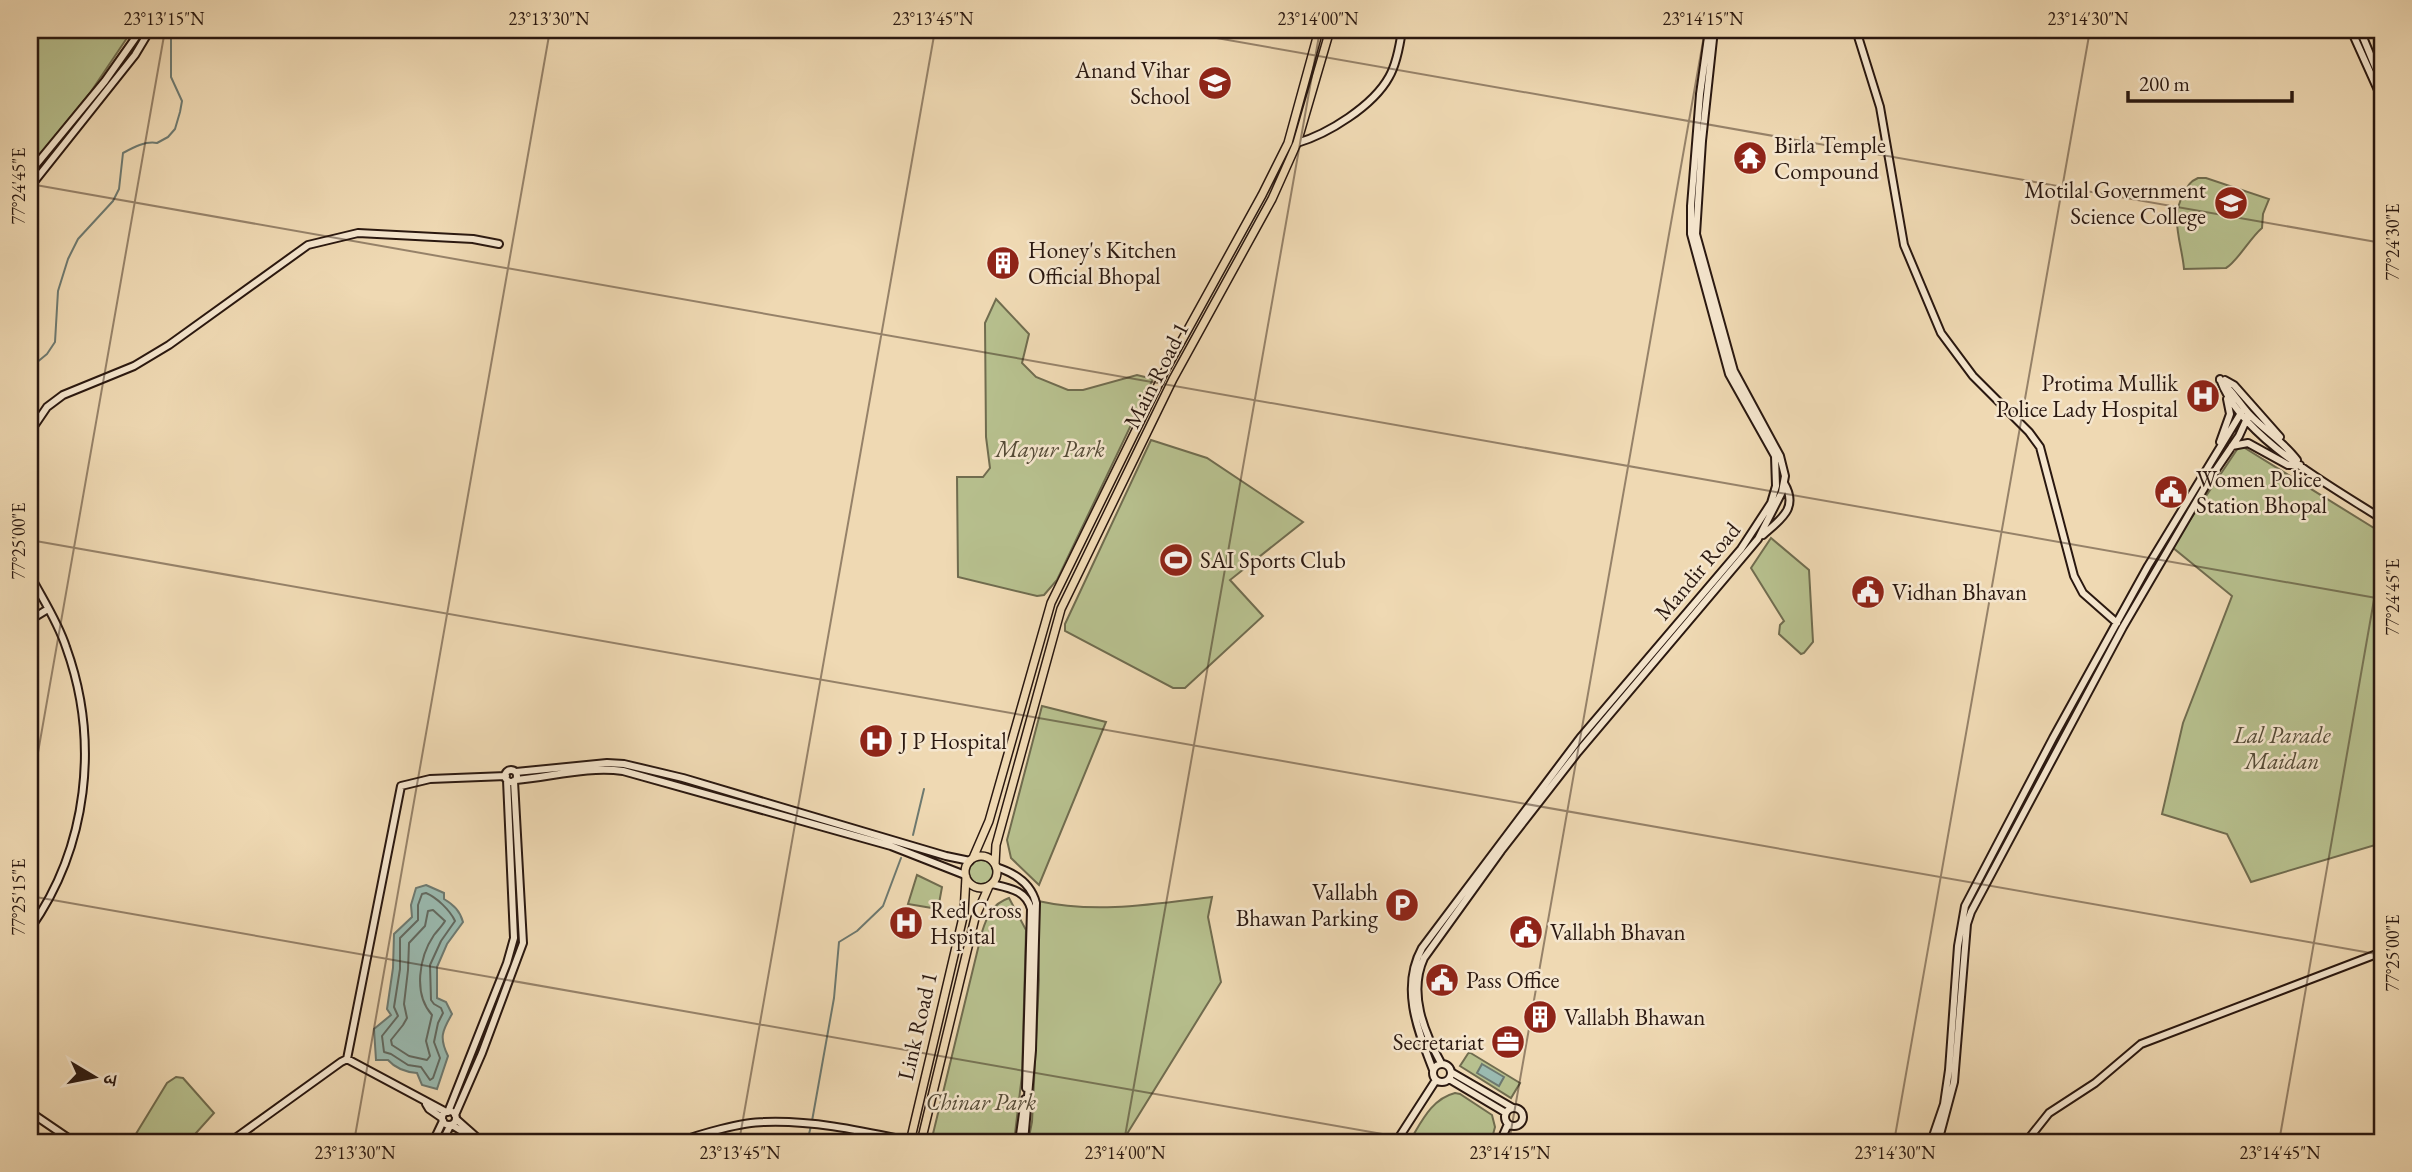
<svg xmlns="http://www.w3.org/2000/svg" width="2412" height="1172" font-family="'EB Garamond','Noto Serif Devanagari',serif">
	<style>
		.green { fill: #b7c08e; stroke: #706c4f; stroke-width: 2 }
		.water { fill: #9abab0; stroke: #6d7970; stroke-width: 2 }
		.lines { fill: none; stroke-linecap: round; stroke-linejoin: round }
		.shore { stroke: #626960; stroke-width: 2 }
		.stream { stroke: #6d7970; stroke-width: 2 }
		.secondary-casing { stroke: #2a1810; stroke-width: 10 }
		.primary-casing { stroke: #2a1810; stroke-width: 10 }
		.secondary { stroke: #f5e6ce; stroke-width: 6 }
		.primary { stroke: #efd9b3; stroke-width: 7 }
		.ticks { fill: none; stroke: #2a1810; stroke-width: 2; stroke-opacity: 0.45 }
		.labels { text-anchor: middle; stroke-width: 5; stroke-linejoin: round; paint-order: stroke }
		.poi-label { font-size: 23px; fill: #2a1810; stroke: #f5e6ce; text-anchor: start }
		.street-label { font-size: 23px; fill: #2a1810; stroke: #f5e6ce }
		.park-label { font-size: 23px; font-style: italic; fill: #544a36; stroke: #f5e6ce }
		.neatline { fill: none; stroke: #2a1810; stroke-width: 2.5 }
		.ticks-label { font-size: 18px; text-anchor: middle; fill: #2a1810 }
	</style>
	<rect width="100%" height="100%" fill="#efd9b3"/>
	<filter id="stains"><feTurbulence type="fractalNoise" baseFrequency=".00286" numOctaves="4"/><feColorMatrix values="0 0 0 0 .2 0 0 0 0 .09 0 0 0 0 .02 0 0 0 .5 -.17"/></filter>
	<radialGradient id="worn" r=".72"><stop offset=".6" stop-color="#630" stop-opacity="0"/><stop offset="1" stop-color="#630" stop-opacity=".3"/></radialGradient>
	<path class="green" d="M30,30H126L131,32L90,93L30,167Z
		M2198,178H2206L2269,199L2263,214L2262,228C2250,238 2237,262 2226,268L2184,269C2182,244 2169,216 2184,194C2188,186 2189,182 2198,178Z
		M996,299L1029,334L1022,363L1036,377L1068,390H1083L1137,375L1153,379L1057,580L1044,595L1037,596L958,577L957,477H983L990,468L986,437L985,323Z
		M1151,440L1207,458L1303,522L1230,580L1263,616L1185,688H1173L1065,631V624Z
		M2240,445L2382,533V843L2251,882L2227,834L2162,814L2183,723L2232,596L2172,547Z
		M1771,538L1809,570L1813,642L1804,653L1801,654L1779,634L1780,625L1784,621L1751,568Z
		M1042,706L1106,722L1039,885L1011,858L1007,840Z
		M969 872a12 12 0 1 1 24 0a12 12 0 1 1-24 0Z
		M917,875L942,887L938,909L908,904Z
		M1212,897L1208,917L1221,982L1122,1142H1028L1032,1122L1039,980L1038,901C1096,914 1154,904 1212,897Z
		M1009,898L1026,930L1022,1075L1014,1142H931L982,932C987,916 992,904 1009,898Z
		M1469,1052L1520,1083L1511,1098L1460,1066Z
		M176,1077L183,1078L214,1113L188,1142H131L167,1083Z
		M1455,1093L1460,1094L1492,1115L1495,1127L1491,1142H1409C1421,1123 1431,1099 1455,1093Z"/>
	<path class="water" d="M426,885L444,893V899C454,905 460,911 463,922L447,944L437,967V998L446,1002L452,1014C442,1031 439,1038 448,1056L437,1089L422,1085L417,1073C405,1072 396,1069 388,1060H376L374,1029L391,1015L387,1009L393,968L394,934L412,917L411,905L416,888Z
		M1482,1064L1504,1077L1499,1086L1477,1073Z"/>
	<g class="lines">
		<path class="shore" d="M426,893C436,897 450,910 455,921L441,941L430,965L431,1000L434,1004L441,1008L443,1013L438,1023L434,1042L440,1058L433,1078L430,1080L421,1067L408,1065L391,1054L384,1052L382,1036L398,1016L394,1007L400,969V938L418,920V905L422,894Z
			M433,910L445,921C442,926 438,930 434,935C419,957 413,994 432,1015L426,1041L430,1056L427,1060L409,1056L392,1045L391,1040L403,1025L407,1018L404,1004L408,970L409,943L425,926L428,911Z"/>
		<path class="stream" d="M30,368L47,354L55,342L58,291L68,259L78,239L113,201L119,189L123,153C134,147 145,141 157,143L168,137L175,129L180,112L182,101L171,77V30
			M913,835L924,789
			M812,1121L834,998L839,942L857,931L883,906L901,858
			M807,1142L811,1126"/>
		<g class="secondary-casing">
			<path id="secondary" d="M1856,30L1880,107L1904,245L1941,333L1973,376L2029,432L2040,447L2074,576L2083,593L2117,623
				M2351,30L2382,99
				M2360,30L2382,83
				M1297,143C1328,134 1373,106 1389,77C1396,65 1400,44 1402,30
				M30,172L105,81L141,30
				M30,187L135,55L150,30
				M2220,379C2241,438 2331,486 2382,519
				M2220,380C2232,390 2239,403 2249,414C2264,430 2284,442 2297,460
				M2225,380L2234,385L2280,437
				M30,432L47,407L63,395L134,366L169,345L308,245L358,233L473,239L499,244
				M2220,442L2230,414L2227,399
				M2232,446L2248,443L2288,465H2300
				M1763,535C1781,519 1799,508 1784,483
				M30,575C42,598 58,622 66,647C100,741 88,847 30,929
				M30,620L48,609
				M505 776a6 6 0 1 1 12 0a6 6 0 1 1-12 0Z
				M516,772L607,763L624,764L683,778L946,856L970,861
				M516,780C551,777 588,766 623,771L891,846L965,875
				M996,867C1015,873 1031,883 1036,903L1032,1050L1024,1142
				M992,884C1009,888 1026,890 1031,909L1026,1088
				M347,1059L401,786L430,779L506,776
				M1441,1063C1424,1032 1408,993 1424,958L1501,851L1578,752L1758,539L1782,492L1785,476L1780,456L1734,371L1696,234L1702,141L1714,30
				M1433 1073a9 9 0 1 1 18 0a9 9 0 1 1-18 0Z
				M1433,1070C1418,1031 1400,988 1422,948L1580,738L1741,549L1771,503L1776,486L1775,456L1729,374L1691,234V206L1700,94L1709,30
				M1451,1072L1513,1108
				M1449,1079L1506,1113
				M426,1104L429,1109L442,1118
				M1505 1117a9 9 0 1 1 18 0a9 9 0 1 1-18 0Z
				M442 1118a7 7 0 1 1 14 0a7 7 0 1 1-14 0Z
				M30,1112L74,1142
				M448,1112L507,963L514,938L507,780
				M455,1115L482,1053L523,943L514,781
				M456,1119L482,1142
				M452,1125L468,1135L475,1137
				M230,1142L341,1062L347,1059L446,1112
				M433,1142L443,1121
				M442,1142L450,1126
				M679,1142C700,1134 742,1122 764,1122C813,1120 862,1131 910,1141
				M1019,1142L1025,1099
				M1396,1142L1436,1080
				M1500,1142L1508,1124
				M1931,1142L1944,1104L1949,1070L1958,946L1965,906L2053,738L2148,566L2244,408
				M1938,1142L1954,1082L1967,924L1971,912L2123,627L2209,480L2239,436L2249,414
				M2026,1142L2049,1113L2095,1083L2141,1044L2382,952"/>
		</g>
		<g class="primary-casing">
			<path id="primary" d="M965 872a16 16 0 1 1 32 0a16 16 0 1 1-32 0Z
				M973,858L989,821L1051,603L1165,371L1262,195L1288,143L1319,30
				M995,864L996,845L1061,609L1173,379L1272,199L1297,143L1330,30
				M910,1142L964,913L966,877
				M921,1142L975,918L989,886"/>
		</g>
		<use href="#secondary" class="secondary"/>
		<use href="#primary" class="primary"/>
	</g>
	<path class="ticks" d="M1171,30L2382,243M30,184L2382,599M30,540L2382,955M30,798L165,30M30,896L1428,1142M354,1142L550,30M739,1142L935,30M1124,1142L1320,30M1509,1142L1705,30M1894,1142L2090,30M2279,1142L2382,554"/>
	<defs>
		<g id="school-disc" transform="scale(1.75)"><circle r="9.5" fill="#8f2418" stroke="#f5e6ce"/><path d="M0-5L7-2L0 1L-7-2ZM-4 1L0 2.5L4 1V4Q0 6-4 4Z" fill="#fff"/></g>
		<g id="temple-disc" transform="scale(1.75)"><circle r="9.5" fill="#8f2418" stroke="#f5e6ce"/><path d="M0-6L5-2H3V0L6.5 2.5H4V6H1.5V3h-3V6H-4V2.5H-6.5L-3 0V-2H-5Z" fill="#fff"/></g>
		<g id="university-disc" transform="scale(1.75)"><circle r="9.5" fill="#8f2418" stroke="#f5e6ce"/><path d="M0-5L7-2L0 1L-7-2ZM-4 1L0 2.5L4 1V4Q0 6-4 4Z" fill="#fff"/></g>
		<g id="building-disc" transform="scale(1.75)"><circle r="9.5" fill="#8f2418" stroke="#f5e6ce"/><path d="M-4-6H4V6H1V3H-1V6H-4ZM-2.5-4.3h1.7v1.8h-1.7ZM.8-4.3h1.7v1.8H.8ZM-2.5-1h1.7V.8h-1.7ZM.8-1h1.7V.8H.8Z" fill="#fff"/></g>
		<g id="hospital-disc" transform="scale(1.75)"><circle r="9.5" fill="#8f2418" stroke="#f5e6ce"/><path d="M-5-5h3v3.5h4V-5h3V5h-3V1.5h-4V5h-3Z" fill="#fff"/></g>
		<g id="civic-disc" transform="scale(1.75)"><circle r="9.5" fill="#8f2418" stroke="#f5e6ce"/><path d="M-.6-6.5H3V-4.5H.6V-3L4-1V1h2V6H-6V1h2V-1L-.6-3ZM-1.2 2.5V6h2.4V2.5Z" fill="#fff"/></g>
		<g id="stadium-disc" transform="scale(1.75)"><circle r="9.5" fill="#8f2418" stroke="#f5e6ce"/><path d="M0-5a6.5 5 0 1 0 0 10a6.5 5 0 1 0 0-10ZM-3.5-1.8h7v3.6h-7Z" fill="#fff"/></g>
		<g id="parking-disc" transform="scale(1.75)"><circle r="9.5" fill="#8f2418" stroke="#f5e6ce"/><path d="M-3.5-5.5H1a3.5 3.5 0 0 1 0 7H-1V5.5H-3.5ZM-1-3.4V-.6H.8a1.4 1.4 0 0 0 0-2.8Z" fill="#fff"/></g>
		<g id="office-disc" transform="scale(1.75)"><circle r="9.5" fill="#8f2418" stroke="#f5e6ce"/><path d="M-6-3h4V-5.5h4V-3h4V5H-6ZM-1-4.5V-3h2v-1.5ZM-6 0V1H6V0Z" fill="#fff"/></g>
	</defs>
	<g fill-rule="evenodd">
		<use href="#school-disc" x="1215" y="83"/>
		<use href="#temple-disc" x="1750" y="158"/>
		<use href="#university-disc" x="2231" y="203"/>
		<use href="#building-disc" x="1003" y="263"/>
		<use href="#hospital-disc" x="2203" y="396"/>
		<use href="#civic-disc" x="2171" y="492"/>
		<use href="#stadium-disc" x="1176" y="560"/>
		<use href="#civic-disc" x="1868" y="592"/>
		<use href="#hospital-disc" x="876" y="741"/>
		<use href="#parking-disc" x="1402" y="905"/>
		<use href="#hospital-disc" x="906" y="923"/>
		<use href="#civic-disc" x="1526" y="932"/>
		<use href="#civic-disc" x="1442" y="980"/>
		<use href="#building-disc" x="1540" y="1017"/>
		<use href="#office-disc" x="1508" y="1042"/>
	</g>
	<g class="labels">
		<g class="poi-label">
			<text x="1190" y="78" text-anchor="end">Anand Vihar<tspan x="1190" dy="26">School</tspan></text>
			<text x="1774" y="153">Birla Temple<tspan x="1774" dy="26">Compound</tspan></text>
			<text x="2206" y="198" text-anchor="end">Motilal Government<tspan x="2206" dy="26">Science College</tspan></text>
			<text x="1028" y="258">Honey's Kitchen<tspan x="1028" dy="26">Official Bhopal</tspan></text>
			<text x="2178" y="391" text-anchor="end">Protima Mullik<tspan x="2178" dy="26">Police Lady Hospital</tspan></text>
			<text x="2196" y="487">Women Police<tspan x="2196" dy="26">Station Bhopal</tspan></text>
			<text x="1200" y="568">SAI Sports Club</text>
			<text x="1892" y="600">Vidhan Bhavan</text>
			<text x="900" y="749">J P Hospital</text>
			<text x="1378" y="900" text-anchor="end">Vallabh<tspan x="1378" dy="26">Bhawan Parking</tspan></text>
			<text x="930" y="918">Red Cross<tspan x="930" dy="26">Hspital</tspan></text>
			<text x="1550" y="940">Vallabh Bhavan</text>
			<text x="1466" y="988">Pass Office</text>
			<text x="1564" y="1025">Vallabh Bhawan</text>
			<text x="1484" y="1050" text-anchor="end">Secretariat</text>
		</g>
		<g class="street-label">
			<text transform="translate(1156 375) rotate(-63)" y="8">Main Road 1</text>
			<text transform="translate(1697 571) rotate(-50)" y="8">Mandir Road</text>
			<text transform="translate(917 1026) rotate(-77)" y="8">Link Road 1</text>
		</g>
		<g class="park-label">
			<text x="1050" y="457">Mayur Park</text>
			<text x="2282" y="743">Lal Parade<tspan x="2282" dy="26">Maidan</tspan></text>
			<text x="981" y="1110">Chinar Park</text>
		</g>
	</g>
	<rect width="2412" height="1172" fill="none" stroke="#efd9b3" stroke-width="77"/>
	<g transform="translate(94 1077) rotate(100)" stroke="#f5e6ce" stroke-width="5" paint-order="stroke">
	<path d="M0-5L12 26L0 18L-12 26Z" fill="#2a1810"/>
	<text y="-10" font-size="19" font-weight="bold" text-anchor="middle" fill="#2a1810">उ</text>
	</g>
	<path d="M2128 91v10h164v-10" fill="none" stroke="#2a1810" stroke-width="3.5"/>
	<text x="2139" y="91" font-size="21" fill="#2a1810" stroke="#f5e6ce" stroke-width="5" paint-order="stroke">200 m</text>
	<rect x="38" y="38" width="2336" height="1096" class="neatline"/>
	<g class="ticks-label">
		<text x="164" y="25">23°13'15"N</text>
		<text x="549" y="25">23°13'30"N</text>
		<text x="933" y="25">23°13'45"N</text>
		<text x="1318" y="25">23°14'00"N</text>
		<text x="1703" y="25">23°14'15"N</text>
		<text x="2088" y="25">23°14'30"N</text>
		<text transform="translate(19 186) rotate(-90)" y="6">77°24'45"E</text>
		<text transform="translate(2393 242) rotate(-90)" y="6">77°24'30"E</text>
		<text transform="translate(19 541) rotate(-90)" y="6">77°25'00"E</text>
		<text transform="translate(2393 597) rotate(-90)" y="6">77°24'45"E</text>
		<text transform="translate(19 897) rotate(-90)" y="6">77°25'15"E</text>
		<text transform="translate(2393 953) rotate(-90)" y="6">77°25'00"E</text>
		<text x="355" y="1159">23°13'30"N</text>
		<text x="740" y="1159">23°13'45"N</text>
		<text x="1125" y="1159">23°14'00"N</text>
		<text x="1510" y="1159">23°14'15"N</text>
		<text x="1895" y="1159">23°14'30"N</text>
		<text x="2280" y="1159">23°14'45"N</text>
	</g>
	<rect width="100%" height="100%" filter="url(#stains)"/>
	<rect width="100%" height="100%" fill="url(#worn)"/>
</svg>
